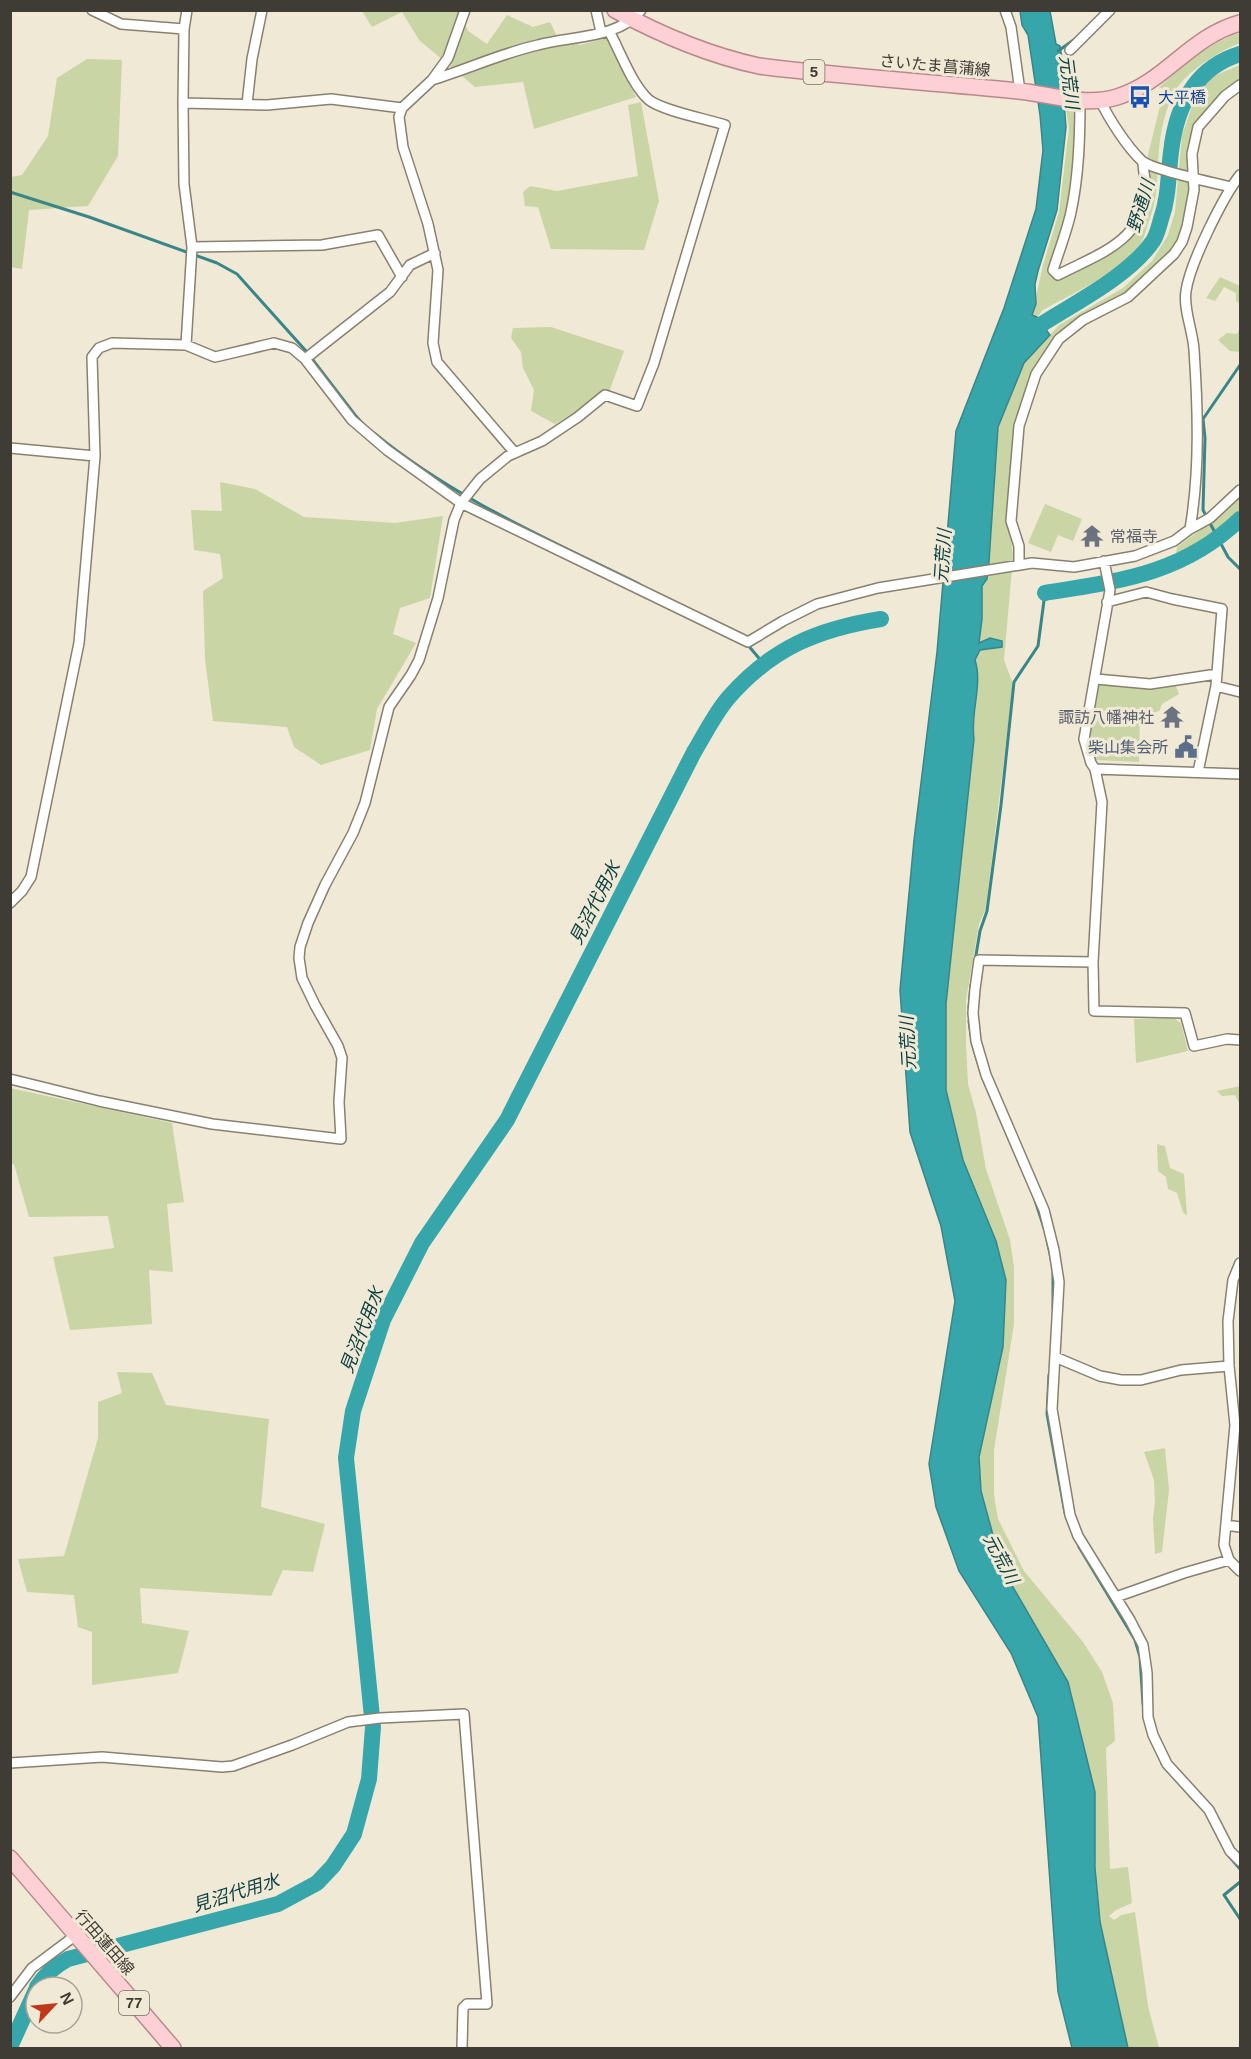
<svg xmlns="http://www.w3.org/2000/svg" width="1251" height="2059" font-family="Arial,'Noto Sans JP',sans-serif">
	<style>
		.green { fill: #c9d5a4 }
		.water { fill: #36a6ab; stroke: #398688; stroke-width: 1.5 }
		.lines { fill: none; stroke-linecap: round; stroke-linejoin: round }
		.stream { stroke: #398688; stroke-width: 3 }
		.canal { stroke: #36a6ab; stroke-width: 9 }
		.river { stroke: #36a6ab; stroke-width: 16 }
		.minor-casing { stroke: #88816f; stroke-width: 12 }
		.primary-casing { stroke: #b9888b; stroke-width: 18 }
		.minor { stroke: #fff; stroke-width: 9 }
		.primary { stroke: #fdd0d6; stroke-width: 15 }
		.labels { text-anchor: middle; stroke-width: 6; stroke-linejoin: round; paint-order: stroke }
		.shield { fill: #f0e9d6; stroke: #747065; stroke-width: 1.5 }
		.shield-label { font-size: 15px; font-weight: bold; fill: #3f3c35 }
		.street-label { font-size: 16px; fill: #3f3c35; stroke: #f0e9d6 }
		.transit-label { font-size: 16px; fill: #164399; stroke: #f0e9d6; text-anchor: start }
		.worship-label { font-size: 16px; fill: #5b616d; stroke: #f0e9d6; text-anchor: start }
		.service-label { font-size: 16px; fill: #4e5e75; stroke: #f0e9d6; text-anchor: end }
		.water-label { font-size: 18px; font-style: italic; fill: #0c3f41; stroke: #f0e9d6 }
	</style>
	<rect width="100%" height="100%" fill="#f0e9d6"/>
	<path class="green" d="M362,11H459L468,31L487,44L507,15L533,27L550,22L557,36L580,45L606,38L636,97L534,129L523,82L475,87L419,40L402,12L372,27Z
		M1240,33V43C1219,51 1187,71 1175,91C1167,105 1162,125 1160,140C1156,170 1160,192 1149,221C1146,228 1145,237 1141,243C1121,272 1073,293 1043,310L1037,317L1032,315L1043,265L1059,212L1069,128L1066,109H1077L1075,153L1069,209L1054,275L1119,246L1133,234L1142,220L1147,159L1164,90L1159,87C1185,65 1208,43 1240,33Z
		M87,59L122,60L118,156L88,206L29,210L22,269L11,267V177L22,175L48,136L57,78Z
		M1240,65V81L1228,87L1195,128L1193,182L1182,235L1167,259L1126,295L1059,335L1017,423L1011,535L1013,557L1004,660L1013,684L986,908L979,924L966,1000V1045L968,1084L976,1113L986,1169L1010,1240L1014,1267V1324L994,1450V1495L998,1519L1024,1571L1083,1642L1102,1672L1113,1703L1115,1741L1106,1748L1110,1869L1128,1867L1132,1903L1116,1910L1109,1916L1114,1920L1121,1915L1135,1912L1148,2006L1159,2048H1128L1100,1922L1088,1762L1068,1682L1002,1568L981,1491L979,1457L1003,1347L1006,1280L996,1241L963,1160L946,1090V1004L974,739C970,714 983,685 975,661L980,650L1002,647L987,640L979,643L982,619V586L987,579L989,561L998,427L1024,363L1059,325L1123,288L1152,261L1168,235L1175,212L1182,135L1195,98L1204,84L1216,75Z
		M641,102L659,201L644,250L551,249L538,207L525,206L523,192L530,186L557,191L638,176L628,105Z
		M1220,277L1240,286V304L1236,301V293L1224,287L1215,301L1206,298Z
		M551,327L624,351L609,392L555,424L531,411L534,390L523,368L521,352L511,338L513,328Z
		M1240,328V352L1230,351L1218,340L1227,333L1237,334Z
		M220,482L255,489L304,517L395,523L443,516L430,598L400,608L393,634L416,643L377,709L370,750L321,765L294,747L287,727L213,721L205,659L203,591L223,578L220,554L194,550L191,510L222,511Z
		M1240,497V511C1216,534 1189,552 1158,565C1144,571 1127,574 1112,577L1111,574L1137,569L1176,554L1177,547L1224,513Z
		M1045,504L1082,519L1073,541L1058,535L1051,552L1028,543Z
		M1103,683L1141,686V689L1153,686H1176L1179,694L1162,704L1160,710L1153,714L1142,715L1140,713L1139,762L1096,760L1095,758L1090,730L1098,685Z
		M1174,1018L1181,1023L1188,1051L1136,1063L1134,1019Z
		M1240,1086V1105L1235,1095L1222,1096L1217,1091Z
		M10,1088L172,1123L184,1202L167,1204L173,1272L149,1270L152,1324L70,1330L53,1257L114,1248L108,1216L29,1217L14,1164L11,1165Z
		M1157,1144L1165,1146L1170,1168L1184,1174L1187,1216L1183,1212L1177,1193L1168,1189L1166,1177L1158,1171Z
		M117,1372L152,1373L166,1405L269,1419L261,1507L325,1524L313,1572L283,1570L271,1596L140,1588L142,1623L189,1631L178,1673L92,1685V1632L78,1627L74,1595L27,1592L18,1559L64,1556L98,1438V1402L122,1393Z
		M1165,1448L1169,1490L1162,1552L1155,1554L1153,1518L1155,1503L1154,1480L1144,1452Z"/>
	<path class="water" d="M1020,11H1050L1056,44L1060,46L1064,71L1062,77L1066,127L1057,210L1038,271L1035,284L1036,304L1032,315L1037,317L1050,335L1024,363L998,427L989,561L987,579L982,586V619L979,643L990,638L1002,641V647L980,650L975,660C983,685 970,713 974,739L946,1004V1090L963,1160L996,1241L1006,1280L1003,1347L979,1457L981,1491L1002,1568L1068,1682L1095,1792V1867L1100,1922L1128,2048H1072L1058,1992L1038,1717L1011,1653L959,1571L936,1507L929,1464L955,1301L941,1226L910,1132L900,990L914,840L937,652L956,431L1004,308L1036,209L1043,150L1040,115L1028,35L1022,25Z"/>
	<g class="lines">
		<path class="stream" d="M1058,51L1075,39
			M10,192L89,217L217,263L237,274L306,351L355,415L364,425
			M1240,365L1203,419L1205,438L1203,510L1228,557L1240,569
			M374,433C453,498 548,539 639,584
			M747,644L763,663
			M975,961L980,931L987,911L1001,805L1014,682L1038,646L1045,593
			M969,1008L971,985
			M969,1021L971,1035
			M972,1042L981,1073
			M983,1079L1021,1167
			M1034,1197L1044,1228
			M1047,1240L1052,1263
			M1053,1308V1273
			M1049,1375L1047,1414L1065,1513L1075,1538
			M1079,1547L1135,1640L1140,1657L1143,1704
			M1162,1764L1193,1799
			M1228,1855L1240,1869
			M1240,1882L1224,1895L1240,1919"/>
		<path class="canal" d="M507,1120L694,752C705,734 715,713 729,697C772,648 818,629 881,619"/>
		<path class="river" d="M1025,335C1064,308 1126,280 1153,241C1157,235 1159,226 1161,219C1169,197 1168,175 1171,152C1176,108 1194,68 1240,54
			M1045,593C1119,581 1183,574 1240,519
			M37,1987C45,1974 55,1966 68,1959L278,1904L317,1883L333,1866L354,1834L369,1779L373,1727L346,1458L353,1411L383,1320L422,1243L507,1120L694,752C705,734 715,713 729,697C772,648 818,629 881,619
			M10,2047L36,1990"/>
		<g class="minor-casing">
			<path id="minor" d="M92,10L121,24L184,29
				M465,10L448,58L432,80L402,108L399,117L403,147L428,224L438,270L433,343L437,362L515,453
				M596,10L601,32
				M1005,10L1011,27L1020,91
				M1070,50L1110,10
				M432,80C468,69 502,53 538,45C570,36 619,39 641,10
				M1080,100C1080,137 1079,175 1071,212C1067,231 1059,251 1053,270L1058,275C1096,255 1140,243 1146,194C1147,183 1143,173 1143,162
				M1100,100C1109,119 1127,147 1142,161C1153,170 1214,183 1231,187
				M183,103L267,105L331,99L402,108
				M247,104L252,59L262,10
				M192,247L322,245L378,235L402,277
				M186,345L215,357L274,343L292,348L305,359L352,420L387,450L461,503L748,642L783,621L817,604L878,588L1032,563L1074,567L1135,556L1174,541L1190,529L1210,518L1240,490
				M305,359L390,292L410,265L435,253
				M10,448L95,456
				M1190,529C1200,470 1198,409 1194,350C1193,331 1183,309 1186,291C1190,263 1223,197 1240,175
				M1104,561L1110,590L1084,739L1091,763L1095,769L1102,802L1093,962L1094,1011L1185,1013L1194,1046L1227,1039L1240,1040
				M1019,565V546L1011,521L1019,426L1036,374L1059,339L1083,320L1128,297L1174,254L1182,242L1187,227L1194,190L1192,154L1198,127L1225,96L1240,85
				M1107,602L1146,592L1172,599L1222,609L1216,686L1198,772
				M1096,679L1150,684L1217,674
				M1216,686L1240,692
				M1095,769L1240,774
				M10,903L22,891L31,877L79,643L95,456L92,357L99,348L112,343L186,345L192,247L184,184L183,103L184,29L187,10
				M1093,962L979,960L975,989L973,1013L976,1041L986,1075L1044,1210L1054,1250L1059,1282L1052,1409L1070,1515L1078,1536L1130,1620L1143,1645L1147,1673L1148,1717L1153,1735L1167,1764L1209,1810L1230,1851L1240,1861
				M10,1079L99,1101L212,1124L341,1139L339,1102L342,1058L338,1046L315,1005L302,978L299,958L300,947L308,923L325,885L353,833L365,803L389,707L411,675L419,660L438,598L454,520L461,503L480,479L508,456L542,441L578,417L605,395L637,406L654,363L725,125C707,119 663,111 649,100C632,85 620,51 609,31
				M1240,1263L1233,1280L1228,1321L1229,1366L1235,1425L1224,1545L1229,1560L1240,1571
				M1055,1357L1100,1376L1121,1380H1141L1181,1370L1229,1366
				M1226,1525L1240,1527
				M1116,1597L1184,1573L1229,1560
				M10,1763L102,1757L222,1767L233,1766L292,1745L348,1722L380,1718L464,1714L487,2004H467L463,2008L462,2048
				M10,1997L32,1968L76,1935"/>
		</g>
		<g class="primary-casing">
			<path id="primary" d="M615,10C661,35 708,55 759,66C845,77 932,82 1018,91C1050,94 1085,107 1117,97C1166,82 1189,37 1240,23
				M10,1858L173,2048"/>
		</g>
		<use href="#minor" class="minor"/>
		<use href="#primary" class="primary"/>
	</g>
	<defs>
		<g id="bus-bare" transform="scale(1.8)"><path d="M-5-6H5V4H4V6H2V4H-2V6H-4V4H-5ZM-3.5-4V0h7V-4ZM-3.5 1.2v1.5H-2V1.2ZM2 1.2v1.5H3.5V1.2Z" fill="#1a4fb4" stroke="#f0e9d6" stroke-width="2.5" paint-order="stroke"/></g>
		<g id="temple-bare" transform="scale(1.8)"><path d="M0-6L5-2H3V0L6.5 2.5H4V6H1.5V3h-3V6H-4V2.5H-6.5L-3 0V-2H-5Z" fill="#6b7280" stroke="#f0e9d6" stroke-width="2.5" paint-order="stroke"/></g>
		<g id="civic-bare" transform="scale(1.8)"><path d="M-.6-6.5H3V-4.5H.6V-3L4-1V1h2V6H-6V1h2V-1L-.6-3ZM-1.2 2.5V6h2.4V2.5Z" fill="#5c6f8a" stroke="#f0e9d6" stroke-width="2.5" paint-order="stroke"/></g>
	</defs>
	<g fill-rule="evenodd">
		<use href="#bus-bare" x="1140" y="97"/>
		<use href="#temple-bare" x="1092" y="536"/>
		<use href="#temple-bare" x="1172" y="717"/>
		<use href="#civic-bare" x="1186" y="747"/>
	</g>
	<g class="labels">
		<g class="shield">
			<rect x="803.5" y="60" width="21" height="24" rx="4.5"/>
			<rect x="119" y="1991" width="30" height="24" rx="4.5"/>
		</g>
		<g class="shield-label">
			<text x="814" y="77">5</text>
			<text x="134" y="2008">77</text>
		</g>
		<g class="street-label">
			<text transform="translate(935 65) rotate(5)" y="6">さいたま菖蒲線</text>
			<text transform="translate(105 1942) rotate(49)" y="6">行田蓮田線</text>
		</g>
		<g class="transit-label">
			<text x="1158" y="103">大平橋</text>
		</g>
		<g class="worship-label">
			<text x="1110" y="542">常福寺</text>
			<text x="1154" y="723" text-anchor="end">諏訪八幡神社</text>
		</g>
		<g class="service-label">
			<text x="1168" y="753">柴山集会所</text>
		</g>
		<g class="water-label">
			<text transform="translate(1069 82) rotate(83)" y="6">元荒川</text>
			<text transform="translate(1141 206) rotate(-73)" y="6">野通川</text>
			<text transform="translate(943 556) rotate(-86)" y="6">元荒川</text>
			<text transform="translate(595 903) rotate(-63)" y="6">見沼代用水</text>
			<text transform="translate(908 1043) rotate(-93)" y="6">元荒川</text>
			<text transform="translate(362 1330) rotate(-69)" y="6">見沼代用水</text>
			<text transform="translate(1001 1559) rotate(62)" y="6">元荒川</text>
			<text transform="translate(236 1893) rotate(-17)" y="6">見沼代用水</text>
		</g>
	</g>
	<rect width="1251" height="2059" fill="none" stroke="#3f3c35" stroke-width="24"/>
	<g transform="translate(54 2005) rotate(64)"><circle r="28" fill="#f0e9d6" stroke="#a9a496" stroke-width="1.5"/>
	<path d="M0-4.5L10 22L0 15L-10 22Z" fill="#c1371a"/>
	<text y="-9" font-size="16" font-weight="bold" text-anchor="middle" fill="#3f3c35">N</text>
	</g>
</svg>
